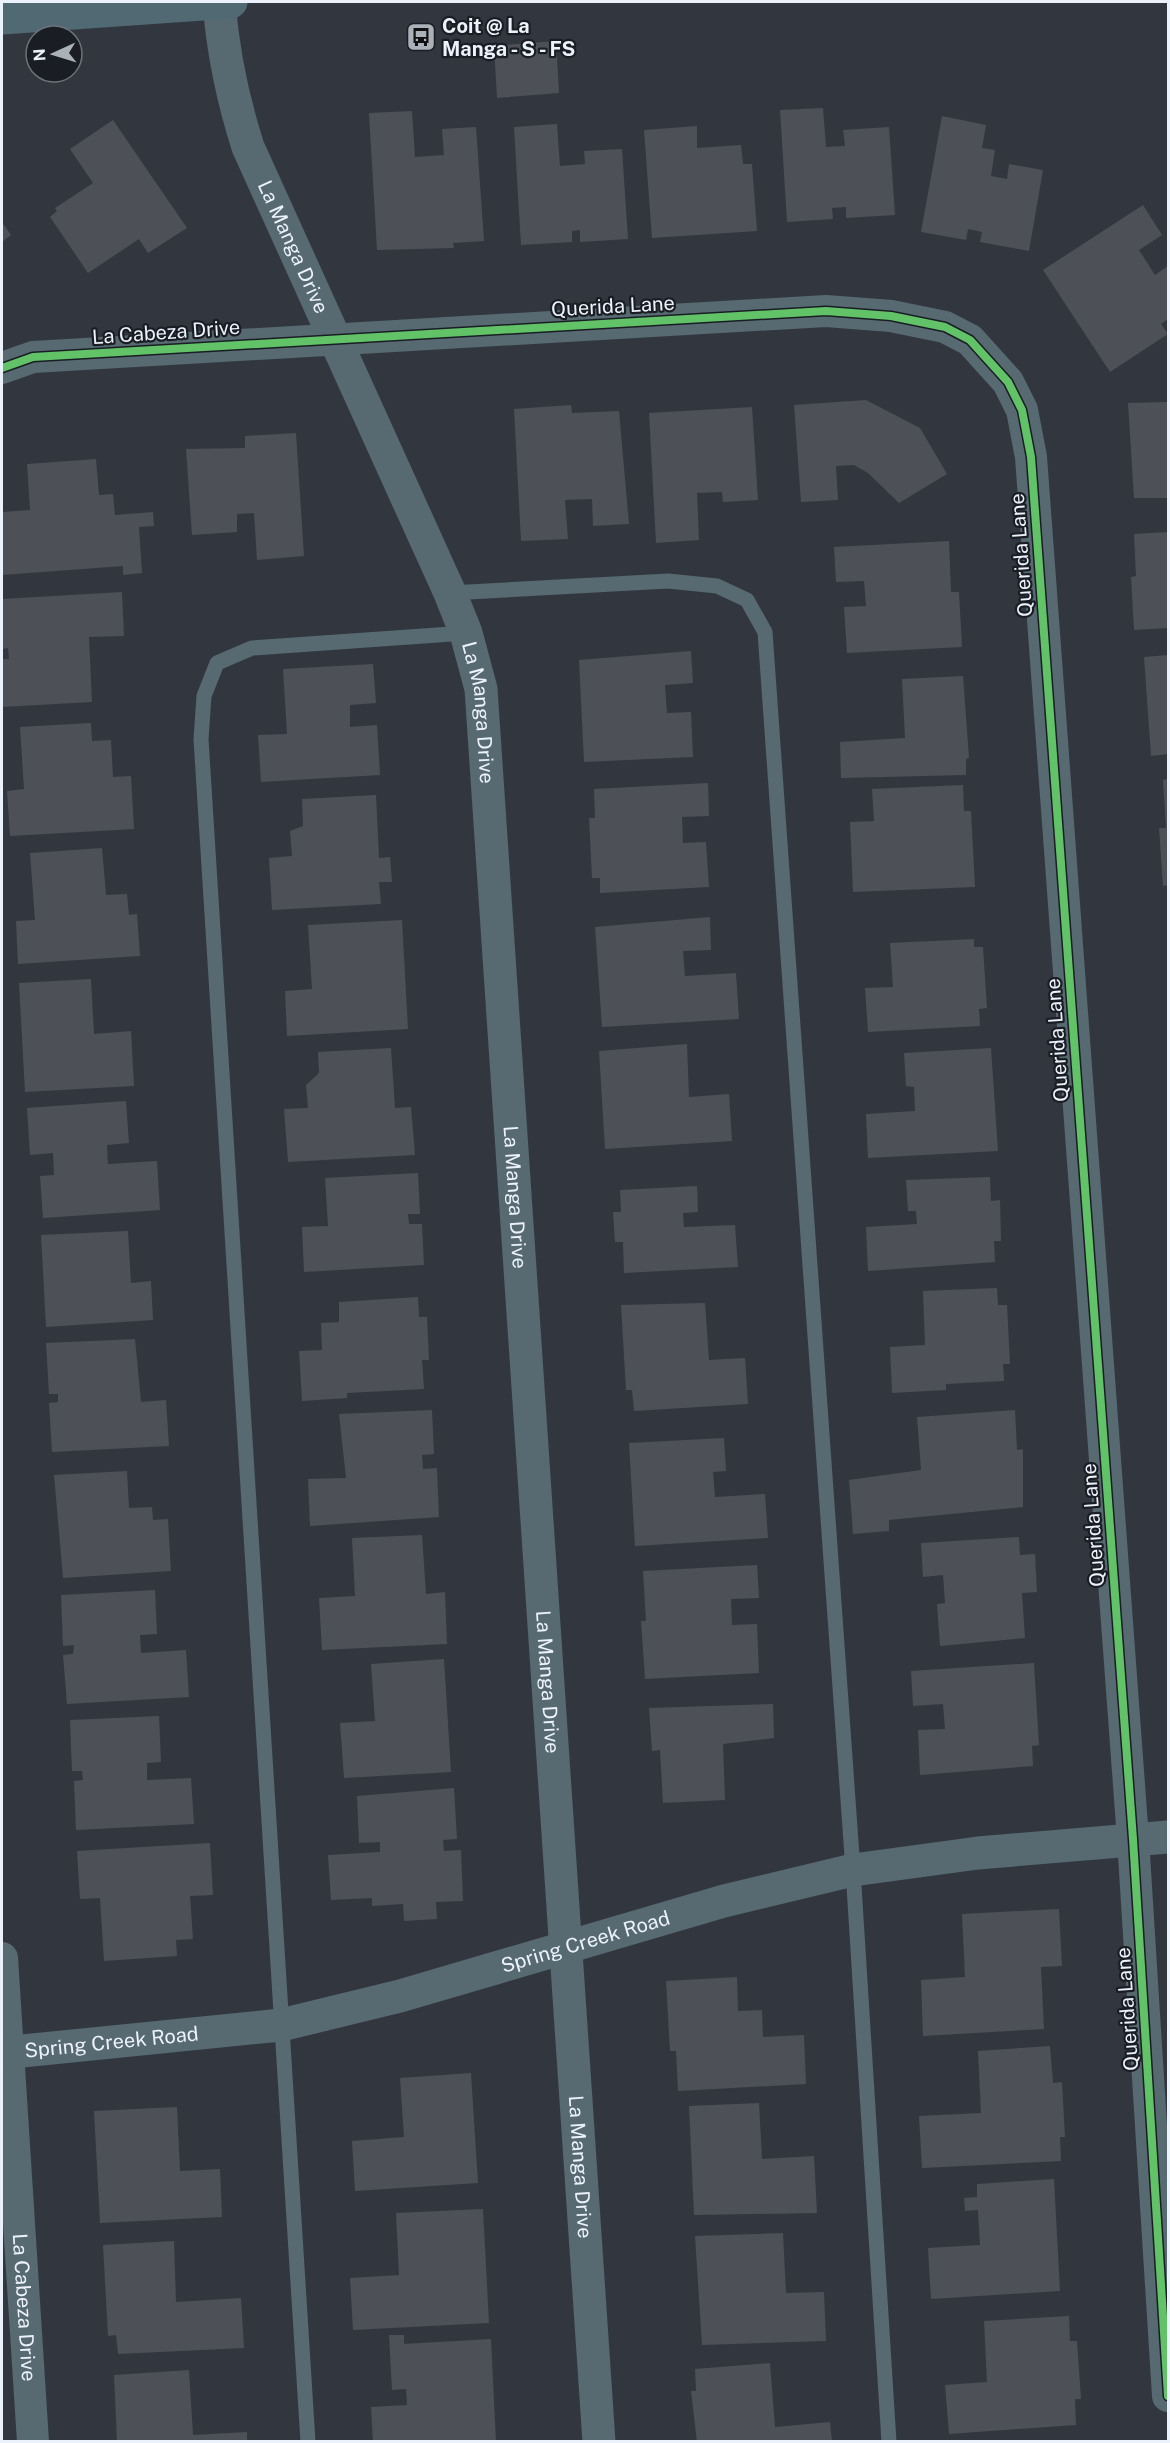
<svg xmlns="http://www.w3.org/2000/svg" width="1170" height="2443" font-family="'Public Sans',sans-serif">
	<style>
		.building { fill: #4d5057 }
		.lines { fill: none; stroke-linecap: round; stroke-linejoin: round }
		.service { stroke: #576971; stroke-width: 15 }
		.minor { stroke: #576971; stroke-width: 32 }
		.tertiary { stroke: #576971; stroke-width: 33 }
		.secondary { stroke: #516973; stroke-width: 33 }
		.cycleway-casing { stroke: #1a1e24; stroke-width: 11 }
		.cycleway { stroke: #61c268; stroke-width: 8 }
		.labels { text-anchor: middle; stroke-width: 4.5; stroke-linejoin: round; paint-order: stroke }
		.poi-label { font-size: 20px; font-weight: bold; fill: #ecf2fb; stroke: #1a1e24; text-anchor: start }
		.street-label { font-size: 20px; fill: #ecf2fb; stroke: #1a1e24 }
	</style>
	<rect width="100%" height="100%" fill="#32373f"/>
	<path class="building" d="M556,41L559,93L497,98L494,46Z
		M823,108L826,147L845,146L843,130L889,127L895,215L846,218V207L832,208L833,219L787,222L780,110Z
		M412,111L415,157L444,155L442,129L476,127L484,241L453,243L454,248L377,250L369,113Z
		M942,116L986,125L982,148L995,150L991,176L1007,179L1009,164L1043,170L1029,251L980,242L982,232L968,229L966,240L921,232Z
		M113,120L187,228L148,253L139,239L88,273L50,217L57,211L55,208L93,183L70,149Z
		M557,124L560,166L585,164L584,151L622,149L628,239L580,242V230L572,231V242L521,245L514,127Z
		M697,126V148L741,145L743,164H752L757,231L652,238L644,130Z
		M1143,205L1162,235L1139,250L1155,275L1168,266V319L1161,324L1168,334L1110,372L1043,270Z
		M2,222L11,235L2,242Z
		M866,400L920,428L947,474L899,503L868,473L854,465L836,466L838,500L801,502L794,405Z
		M1168,402V498H1134L1128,403Z
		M571,405L572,413L619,411L629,524L593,526L592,499L565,500L568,539L521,541L514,409Z
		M752,407L758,500L723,502L722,492L697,493L699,540L656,543L649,413Z
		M296,433L304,556L257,560L254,513L237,514V532L192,535L186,449L245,448V436Z
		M96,459L99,495L113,494L115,515L153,512L154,526L139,527L142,573L123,575V566L2,575V512L30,510L27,464Z
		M1168,532V628L1134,630L1131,577L1136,576L1134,534Z
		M949,541L951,592H959L962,647L847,653L844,607L866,606L864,581L836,582L834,547Z
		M122,592L124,636L89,637L92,702L2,707V659H9L8,648L2,649V599Z
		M691,651L693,683L665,685L667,713L691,712L693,757L584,762L579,660Z
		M1168,655V754L1151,756L1144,657Z
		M373,664L376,703L350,705V727L377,725L380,775L261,782L258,735L287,734L283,669Z
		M963,676L969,758L966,759V775L841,778L840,742L905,738L902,679Z
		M91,723L92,741L111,740L113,777L131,776L134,829L10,836L7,791L24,789L20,727Z
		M1168,779V885L1163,886L1159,828H1166L1163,780Z
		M708,783L709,816L682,817L683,843L706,842L709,887L600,893V878H592L589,818H595L594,789Z
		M963,785L964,811H971L975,887L853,892L850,822L874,821L872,789Z
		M376,795L379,858L390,857L392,882H379L381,904L272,910L269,858L292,856L290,831L303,826L302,799Z
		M102,848L106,895L127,894L129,915L137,914L140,956L18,964L16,921L35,920L30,853Z
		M710,917L711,950L683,951L685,976L736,973L739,1019L602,1027L595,927Z
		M402,920L408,1029L287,1036L285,991L312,989L308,925Z
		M974,939V947H983L987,1008L979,1009L980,1026L868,1032L865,988L893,987L890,943Z
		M91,979L94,1034L131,1031L134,1086L25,1092L19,983Z
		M687,1044L689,1097L729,1094L732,1141L605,1149L599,1051Z
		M391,1048L395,1108L411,1107L415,1155L288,1162L284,1109L308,1108L306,1085L319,1073L318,1052Z
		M991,1048L998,1151L868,1158L866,1114L915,1111L914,1087L906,1086L904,1053Z
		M126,1101L129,1143L107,1145L108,1164L157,1161L160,1210L43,1218L40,1176L54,1175L53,1153L30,1155L27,1108Z
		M418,1173L420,1214H408L409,1224H422L424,1265L304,1272L302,1227L328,1226L325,1178Z
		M990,1177L991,1201L1000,1200L1001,1241H994L995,1262L868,1271L866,1227L917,1224L916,1211H908L906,1180Z
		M697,1186L698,1212L683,1213L684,1227L735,1225L738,1267L624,1273L623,1242H615L613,1212H621L620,1190Z
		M128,1231L131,1283L151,1281L153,1320L46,1327L41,1235Z
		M997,1288L998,1305H1007L1010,1364H1003L1004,1381L946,1384V1390L892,1393L890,1347L925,1345L923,1291Z
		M418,1297L419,1317H427L429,1360H422L424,1389L347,1393V1398L302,1401L299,1351L322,1350L321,1323L339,1322V1302Z
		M705,1303L709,1360L745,1358L748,1404L634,1411L632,1390H626L621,1305Z
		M135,1339L141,1402L166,1400L169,1446L52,1452L49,1403L58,1402V1394H49L46,1343Z
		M432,1410L434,1454L422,1455L423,1469L437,1468L439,1517L310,1526L308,1479L346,1478L339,1414Z
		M1015,1410L1017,1450L1023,1449V1507L889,1520V1531L853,1534L849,1480L921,1470L917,1417Z
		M724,1438L726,1471L713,1472L715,1497L765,1494L768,1538L635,1546L629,1443Z
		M127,1471L129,1508L152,1507L153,1520L168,1519L171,1571L63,1578L54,1475Z
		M422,1535L426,1594L445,1592L447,1644L322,1650L319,1598L355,1596L352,1538Z
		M1019,1537L1020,1555L1035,1554L1037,1592L1022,1593L1025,1638L940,1646L937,1604L945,1603L943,1575L923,1577L921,1543Z
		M757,1565L759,1598L731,1599L732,1625L757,1624L759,1673L645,1679L641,1621H646L643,1571Z
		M155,1590L157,1634L140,1635L141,1653L186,1650L189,1697L67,1704L63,1655L73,1654L74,1645L63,1646L61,1595Z
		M444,1659L451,1772L344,1778L340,1723L375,1721L371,1664Z
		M1034,1663L1039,1745L1032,1746L1033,1766L920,1775L918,1730L945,1729L943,1704L913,1706L911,1671Z
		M773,1704L774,1738L723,1744L725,1800L663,1803L660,1750L652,1751L649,1708Z
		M159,1716L161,1762L147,1763V1780L191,1778L194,1824L76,1830L74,1781L83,1780L82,1771H72L70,1720Z
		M454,1788L457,1839L443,1840L444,1851L461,1850L463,1901L436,1902L437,1919L404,1921L403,1904L372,1906V1898L331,1900L328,1855L380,1852V1842L359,1843L357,1796Z
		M210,1843L213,1895L190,1896L193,1939L176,1940L177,1956L104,1961L100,1898L80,1899L77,1851Z
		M1059,1909L1062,1966L1041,1967L1044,2029L923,2036L921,1980L965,1977L962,1914Z
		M737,1977L738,2011L762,2010L763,2037L804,2035L806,2084L678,2091L676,2051H670L666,1981Z
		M1050,2046L1053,2083L1062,2082L1065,2137H1060L1061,2161L922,2168L919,2116L981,2113L978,2051Z
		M471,2073L478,2183L355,2191L352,2141L404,2137L400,2078Z
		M759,2103L762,2159L814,2156L817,2213L694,2215L689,2106Z
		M177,2107L180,2171L220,2169L222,2217L100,2223L94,2111Z
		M1054,2179L1060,2291L931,2299L928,2248L980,2245L978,2210L965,2211L964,2198L977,2197V2184Z
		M483,2209L489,2323L353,2330L350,2278L399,2275L396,2213Z
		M783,2233L786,2293L824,2292L826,2341L702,2345L695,2236Z
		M174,2241L176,2302L241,2298L244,2348L118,2354L116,2335L108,2336L103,2245Z
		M1069,2316L1070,2341H1077L1081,2399H1075L1076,2425L949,2434L945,2385L987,2382L984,2321Z
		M389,2335H404V2344L491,2339L496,2442H373L371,2407L407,2405L406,2389L392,2390Z
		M770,2363L775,2427L830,2422L832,2442H697L691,2391H696L695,2369Z
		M189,2370L193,2435L247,2432V2442H117L114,2375Z"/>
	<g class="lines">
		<path class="service" d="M450,593L668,581L717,586L747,600L765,632L853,1870L889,2442
			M308,2442L201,739L204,696L217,663L252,648L466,633"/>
		<g class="minor">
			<path d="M2,368L33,357L826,311L891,316L945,327L970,340L1008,382L1022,410L1031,457L1133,1839L1168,2396"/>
			<path id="s1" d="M2,1958L33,2442"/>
		</g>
		<g class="tertiary">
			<path id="s2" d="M219,2C223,54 232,97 248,147L450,593L466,633L481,689L599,2442"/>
			<path id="s3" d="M2,2053L281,2025L400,1996L724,1901L853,1870L978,1853L1168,1837"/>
		</g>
		<path class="secondary" d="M2,18L231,2"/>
		<g class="cycleway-casing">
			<path id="cycleway" d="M2,368L33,357L826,311L891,316L945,327L970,340L1008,382L1022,410L1031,457L1133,1839L1168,2396"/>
		</g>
		<use href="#cycleway" class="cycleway"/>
	</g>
	<defs>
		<g id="bus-square" transform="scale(1.5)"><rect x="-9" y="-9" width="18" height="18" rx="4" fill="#abb1b9" stroke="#1a1e24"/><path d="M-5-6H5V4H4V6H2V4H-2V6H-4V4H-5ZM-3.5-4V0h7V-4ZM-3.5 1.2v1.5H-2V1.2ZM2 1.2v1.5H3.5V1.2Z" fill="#111"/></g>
	</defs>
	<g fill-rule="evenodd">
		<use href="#bus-square" x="421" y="37"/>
	</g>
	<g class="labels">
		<g class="poi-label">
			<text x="442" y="33">Coit @ La<tspan x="442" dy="23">Manga - S - FS</tspan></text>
		</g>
		<g class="street-label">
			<text dy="7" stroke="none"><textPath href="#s2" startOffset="258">La Manga Drive</textPath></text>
			<text transform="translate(613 306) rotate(-3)" y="7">Querida Lane</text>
			<text transform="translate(166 332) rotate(-4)" y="7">La Cabeza Drive</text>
			<text transform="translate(1021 555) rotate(-94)" y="7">Querida Lane</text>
			<text dy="7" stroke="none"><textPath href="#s2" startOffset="762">La Manga Drive</textPath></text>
			<text transform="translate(1057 1040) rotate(-94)" y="7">Querida Lane</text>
			<text dy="7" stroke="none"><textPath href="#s2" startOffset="1248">La Manga Drive</textPath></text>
			<text transform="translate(1093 1525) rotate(-94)" y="7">Querida Lane</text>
			<text dy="7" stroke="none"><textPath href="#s2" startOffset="1734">La Manga Drive</textPath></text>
			<text dy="7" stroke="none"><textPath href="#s3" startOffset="596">Spring Creek Road</textPath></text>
			<text transform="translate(1127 2009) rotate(-94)" y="7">Querida Lane</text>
			<text dy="7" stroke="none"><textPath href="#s3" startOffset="110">Spring Creek Road</textPath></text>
			<text dy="7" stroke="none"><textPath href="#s2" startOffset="2220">La Manga Drive</textPath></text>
			<text dy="7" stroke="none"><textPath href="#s1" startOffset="350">La Cabeza Drive</textPath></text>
		</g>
	</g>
	<rect width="1170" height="2443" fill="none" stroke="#ecf2fb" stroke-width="6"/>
	<g transform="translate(54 54) rotate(266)"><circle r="28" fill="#1a1e24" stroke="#6e737a" stroke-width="1.5"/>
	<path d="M0-4.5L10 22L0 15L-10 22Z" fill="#abb1b9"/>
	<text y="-9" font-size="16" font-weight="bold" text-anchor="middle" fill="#ecf2fb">N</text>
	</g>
</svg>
